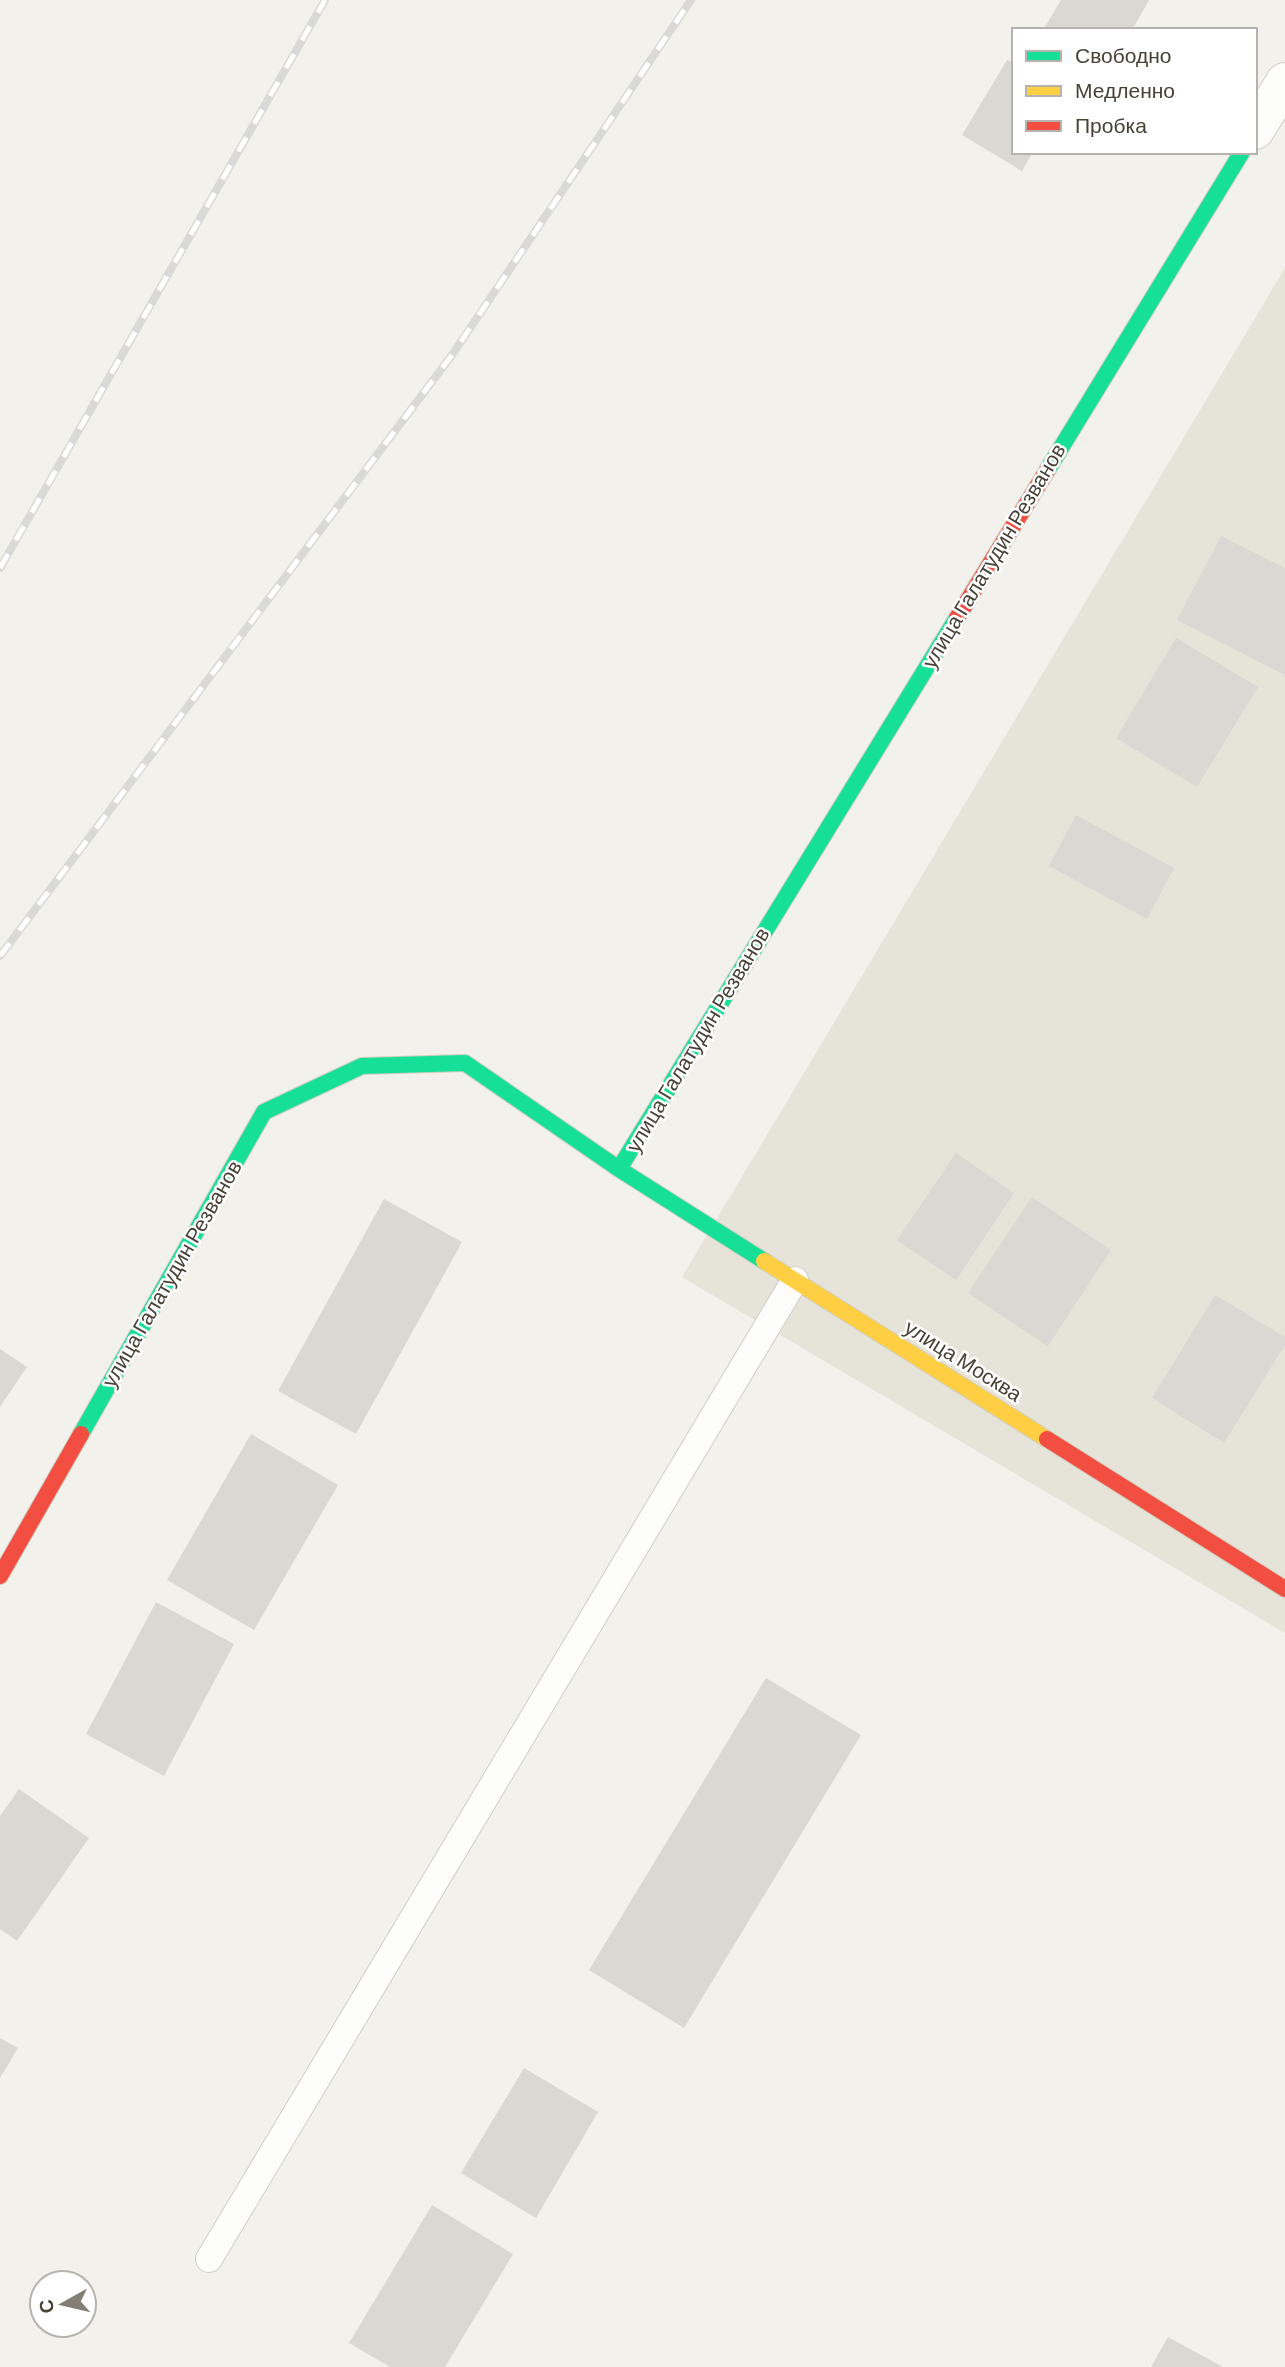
<svg xmlns="http://www.w3.org/2000/svg" width="1285" height="2367" font-family="Barlow,sans-serif">
	<style>
		.residential { fill: #e6e3d8 }
		.building { fill: #dad8d2 }
		.lines { fill: none; stroke-linecap: round; stroke-linejoin: round }
		.lane-casing { stroke: #d0cec8; stroke-width: 28 }
		.street-casing { stroke: #d0cec8; stroke-width: 40 }
		.fast-casing { stroke: #d2cec1; stroke-width: 18 }
		.slow-casing { stroke: #d2cec1; stroke-width: 18 }
		.jam-casing { stroke: #d2cec1; stroke-width: 18 }
		.lane { stroke: #fdfdfc; stroke-width: 26 }
		.street { stroke: #fdfdfc; stroke-width: 38 }
		.fast { stroke: #16e098; stroke-width: 16 }
		.slow { stroke: #ffcf43; stroke-width: 16 }
		.jam { stroke: #f24e42; stroke-width: 16 }
		.rail-casing { stroke: #d9d9d8; stroke-width: 8 }
		.rail { stroke: #fff; stroke-width: 5; stroke-dasharray: 16; stroke-linecap: butt }
		.labels { text-anchor: middle; stroke-width: 5; stroke-linejoin: round; paint-order: stroke }
		.street-label { font-size: 21px; fill: #484236; stroke: #fff }
	</style>
	<rect width="100%" height="100%" fill="#f2f1eb"/>
	<path class="residential" d="M1285,268V1633L682,1277Z"/>
	<path class="building" d="M1061,0H1149L1132,30H1043Z
		M1007,60L1014,63V152H1033L1022,171L962,135Z
		M1221,536L1285,568V675L1177,620Z
		M1176,638L1258,687L1197,787L1116,738Z
		M1076,815L1174,868L1147,919L1049,866Z
		M956,1153L1014,1193L956,1280L897,1240Z
		M1032,1197L1111,1250L1048,1346L968,1293Z
		M384,1199L462,1242L356,1434L278,1391Z
		M1215,1295L1285,1337V1345L1224,1443L1152,1398Z
		M0,1349L27,1367L0,1407Z
		M251,1434L338,1485L254,1630L167,1580Z
		M156,1602L234,1644L164,1776L86,1734Z
		M766,1678L861,1735L684,2028L589,1970Z
		M19,1789L89,1838L17,1941L0,1929V1816Z
		M0,2038L18,2048L0,2078Z
		M524,2068L598,2112L536,2218L461,2173Z
		M432,2205L513,2254L445,2367H390L349,2343Z
		M1168,2337L1223,2367H1151Z"/>
	<g class="lines">
		<g class="lane-casing">
			<path id="lane" d="M209,2259L795,1280"/>
		</g>
		<g class="street-casing">
			<path id="street" d="M1255,130L1285,82"/>
		</g>
		<g class="fast-casing">
			<path id="fast" d="M1048,469L1242,152
				M619,1169L957,618
				M81,1434L264,1112L362,1066L465,1063L619,1169L764,1261"/>
		</g>
		<g class="slow-casing">
			<path id="slow" d="M764,1261L1047,1439"/>
		</g>
		<g class="jam-casing">
			<path id="jam" d="M957,618L1048,469
				M1047,1439L1285,1589
				M0,1576L81,1434"/>
		</g>
		<use href="#lane" class="lane"/>
		<use href="#street" class="street"/>
		<use href="#fast" class="fast"/>
		<use href="#slow" class="slow"/>
		<use href="#jam" class="jam"/>
		<g class="rail-casing">
			<path id="rail" d="M0,568L325,0
				M0,956L452,355L691,0"/>
		</g>
		<use href="#rail" class="rail"/>
	</g>
	<g class="labels">
		<g class="street-label">
			<text transform="translate(994 556) rotate(-59)" y="7">улица Галатудин Резванов</text>
			<text transform="translate(698 1040) rotate(-59)" y="7">улица Галатудин Резванов</text>
			<text transform="translate(172 1274) rotate(-60)" y="7">улица Галатудин Резванов</text>
			<text transform="translate(963 1361) rotate(32)" y="7">улица Москва</text>
		</g>
	</g>
	<rect x="1012" y="28" width="245" height="126" fill="#ffffff" stroke="#b6b3af" stroke-width="2"/>
	<rect x="1026" y="51" width="35" height="10" fill="#16e098" stroke="#b6b3af" stroke-width="2"/>
	<text x="1075" y="63" font-size="21" fill="#484236">Свободно</text>
	<rect x="1026" y="86" width="35" height="10" fill="#ffcf43" stroke="#b6b3af" stroke-width="2"/>
	<text x="1075" y="98" font-size="21" fill="#484236">Медленно</text>
	<rect x="1026" y="121" width="35" height="10" fill="#f24e42" stroke="#b6b3af" stroke-width="2"/>
	<text x="1075" y="133" font-size="21" fill="#484236">Пробка</text>
	<g transform="translate(63 2304) rotate(262)"><circle r="33" fill="#ffffff" stroke="#b6b3af" stroke-width="2"/>
	<path d="M0-5L12 26L0 18L-12 26Z" fill="#847f75"/>
	<text y="-10" font-size="19" font-weight="bold" text-anchor="middle" fill="#484236">С</text>
	</g>
</svg>
